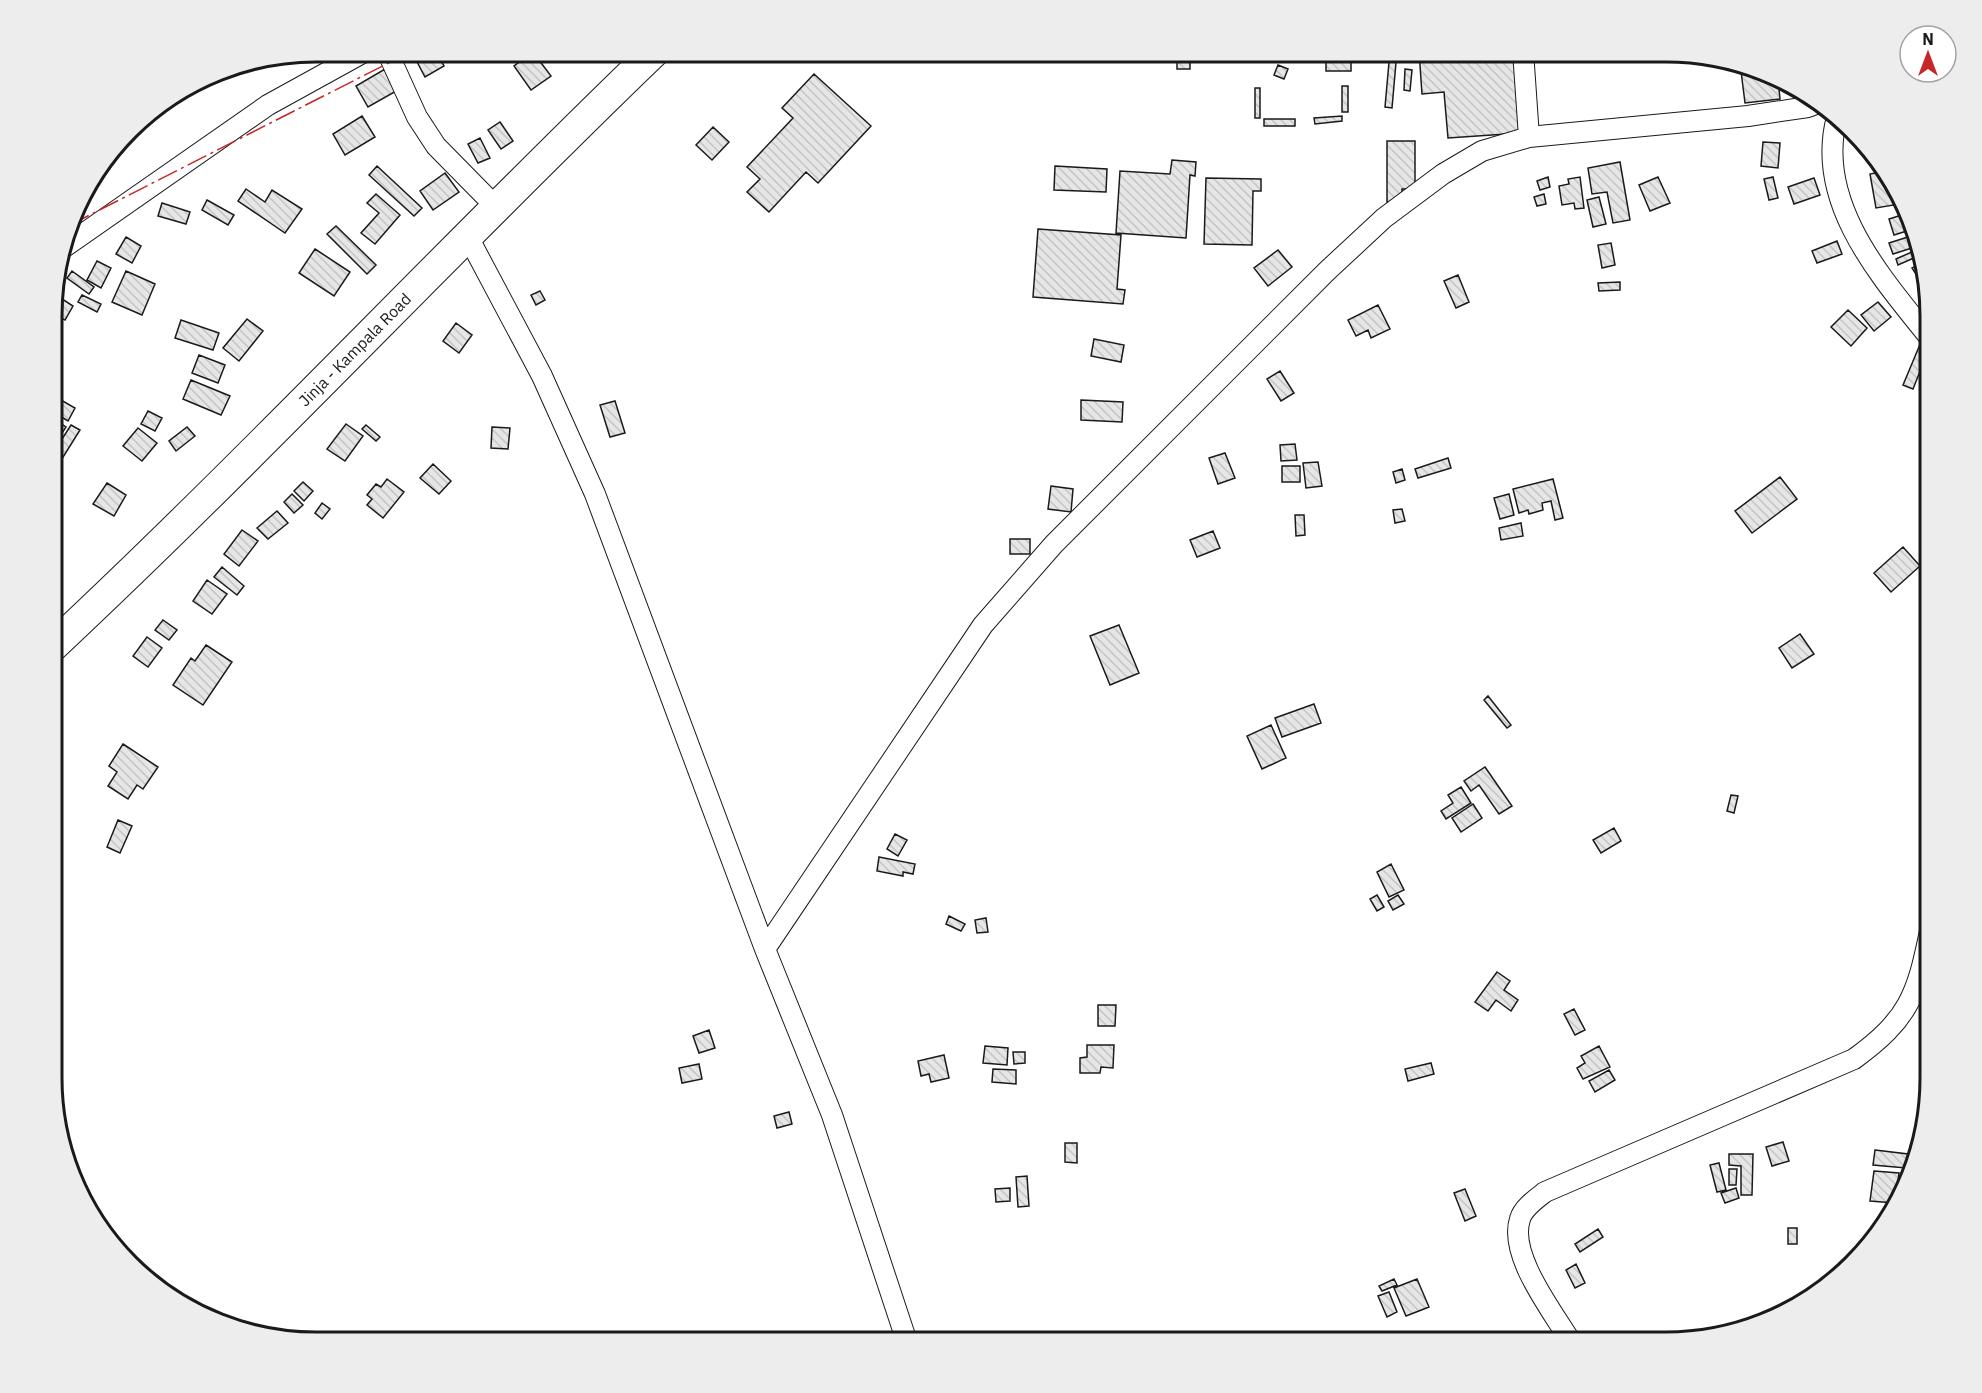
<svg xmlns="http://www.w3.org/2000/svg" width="1982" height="1393" font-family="'IBM Plex Sans',sans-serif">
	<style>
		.building { fill: url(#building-back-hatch); stroke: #1a1a1a; stroke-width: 1.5 }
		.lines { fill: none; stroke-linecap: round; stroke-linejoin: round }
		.minor-casing { stroke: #1a1a1a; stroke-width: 22 }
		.highway-casing { stroke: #1a1a1a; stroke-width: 32 }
		.minor { stroke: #fff; stroke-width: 20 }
		.highway { stroke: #fff; stroke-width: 30 }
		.power { stroke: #c62828; stroke-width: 1.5; stroke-dasharray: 21 4.5 3 4.5; stroke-linecap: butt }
		.labels { text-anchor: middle; stroke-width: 4.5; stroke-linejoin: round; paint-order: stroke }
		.street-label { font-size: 16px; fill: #1a1a1a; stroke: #fff }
		.rim { fill: none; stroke: #1a1a1a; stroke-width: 3 }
	</style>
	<defs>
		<pattern id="building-back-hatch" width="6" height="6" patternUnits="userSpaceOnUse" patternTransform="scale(1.5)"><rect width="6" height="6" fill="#e6e6e6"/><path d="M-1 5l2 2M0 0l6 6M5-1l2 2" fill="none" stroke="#c5c5c5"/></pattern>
	</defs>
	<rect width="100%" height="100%" fill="#fff"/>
	<path class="building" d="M428,51H436L444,66L425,77L415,58Z
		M1177,51H1190V69H1177Z
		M1390,51H1397L1392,108L1385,107Z
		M1419,51H1514L1521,133L1448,138L1444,92L1422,94Z
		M533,52L551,76L531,90L514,66Z
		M1326,54H1351V71H1326Z
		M1278,65L1288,69L1284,79L1274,75Z
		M385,69L398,90L368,107L356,86Z
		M1405,69L1412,70L1410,91L1404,90Z
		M1758,69L1778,79L1780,99L1745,103L1741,71Z
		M814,74L871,126L818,183L806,172L769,212L747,192L760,179L747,167L793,118L782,108Z
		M1342,86H1348V112H1342Z
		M1255,88H1260V118H1255Z
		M362,116L375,137L345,155L333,134Z
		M1342,116V121L1315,124L1314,118Z
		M1264,119H1295V126H1264Z
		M500,122L513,141L501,149L488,130Z
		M713,127L729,142L712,160L696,145Z
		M480,138L490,158L478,163L468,144Z
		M1387,141H1415V189H1402V202H1387Z
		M1763,142L1780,143L1778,168L1761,166Z
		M1172,160L1196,162L1195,176L1190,175L1186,238L1116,233L1120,171L1170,174Z
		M1620,162L1630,220L1613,223L1607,192L1592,194L1588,168Z
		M377,166L422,208L414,216L369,175Z
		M1055,166L1107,169L1106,192L1054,190Z
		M1885,171L1888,175L1894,205L1876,208L1870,174Z
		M445,173L459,192L433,210L420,191Z
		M1548,177L1550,187L1540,190L1537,181Z
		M1580,177L1584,208L1575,209L1574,203L1562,205L1559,186L1569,184L1568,179Z
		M1658,177L1670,203L1650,211L1639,185Z
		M1773,177L1778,198L1769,200L1764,179Z
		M1206,178L1261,179V191H1253L1252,245L1204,244Z
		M1814,178L1820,195L1794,204L1788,187Z
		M246,189L265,202L272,190L302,209L285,233L238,201Z
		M376,194L400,215L375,244L361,233L379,213L367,203Z
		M1544,194L1546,204L1537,206L1534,197Z
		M1599,197L1606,224L1593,227L1587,200Z
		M207,200L234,215L228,225L202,210Z
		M162,203L190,212L186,224L158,216Z
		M1905,214L1910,230L1894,235L1889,219Z
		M336,226L376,265L367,274L327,234Z
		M1038,229L1121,235L1117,289L1125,290L1123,304L1033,297Z
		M1911,236L1915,247L1893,254L1889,243Z
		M126,237L141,246L132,263L116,254Z
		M1837,241L1842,254L1817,263L1812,251Z
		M1611,243L1615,265L1602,268L1598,245Z
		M315,249L350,272L334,296L299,273Z
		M1278,250L1292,267L1268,286L1254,268Z
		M1914,251L1916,257L1898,265L1896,259Z
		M97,261L111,268L101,288L87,280Z
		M1918,265L1926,284L1924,286L1912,268Z
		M72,271L94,287L89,294L67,278Z
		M126,271L155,284L142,315L112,302Z
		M1458,275L1469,302L1456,308L1444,281Z
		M1620,282V290L1599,291L1598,283Z
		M540,291L545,300L536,305L531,295Z
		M56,295L73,306L65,320L53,314Z
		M82,295L101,304L97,312L78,302Z
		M1878,302L1891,317L1874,331L1861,315Z
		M1378,305L1390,329L1371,338L1368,330L1356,336L1348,320Z
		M1848,310L1867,328L1851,346L1831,327Z
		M247,319L263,331L239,361L223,348Z
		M181,320L219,333L213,350L175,338Z
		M456,323L472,335L459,353L443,341Z
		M1094,339L1124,345L1121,362L1091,356Z
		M1921,342L1930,346L1913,389L1903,385Z
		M199,355L225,365L218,383L192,373Z
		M1280,371L1294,393L1281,401L1267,379Z
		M191,380L230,396L221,415L183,399Z
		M54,396L75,408L68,421L53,412Z
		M1081,400L1123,402L1122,422L1081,420Z
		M615,401L625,433L610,437L600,405Z
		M148,411L162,418L155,431L141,424Z
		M57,421L66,427L53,447V426Z
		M346,424L363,436L345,461L327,449Z
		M71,425L80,430L60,462L53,458V453Z
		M366,425L380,437L376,441L362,429Z
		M187,427L195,436L176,451L169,441Z
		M492,427L510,428L508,449L491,448Z
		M138,428L157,443L142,461L123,446Z
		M1295,444L1297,460L1281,461L1280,445Z
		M1225,453L1235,478L1218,484L1209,458Z
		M1448,458L1451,468L1418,478L1415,469Z
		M1318,462L1322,486L1306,488L1303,463Z
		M433,464L451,481L439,494L420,478Z
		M1282,466H1300V482H1282Z
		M1402,469L1405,480L1396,483L1393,472Z
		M1780,477L1797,499L1752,533L1735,511Z
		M387,479L404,492L383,518L367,505L372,499L367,495L376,484L381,487Z
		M1553,479L1563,518L1555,520L1551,501L1542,503L1543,510L1529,514L1528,510L1519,513L1513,489Z
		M303,482L313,491L304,501L294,491Z
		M107,483L126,495L114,516L93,504Z
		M1051,486L1073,489L1071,512L1048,509Z
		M292,494L303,505L294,513L284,502Z
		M1509,494L1514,515L1500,519L1494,498Z
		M322,503L330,509L322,519L315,513Z
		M1402,509L1405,521L1395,523L1393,510Z
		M277,511L288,523L268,539L257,528Z
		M1295,515H1304L1305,535L1296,536Z
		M1521,523L1523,536L1501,540L1499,528Z
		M242,530L258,541L239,566L224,554Z
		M1213,531L1220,548L1197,557L1190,540Z
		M1010,539H1030V554H1010Z
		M1903,547L1920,566L1891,592L1874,573Z
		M222,567L244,586L237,595L214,577Z
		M207,580L227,594L212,614L193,601Z
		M163,620L177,630L169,640L155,630Z
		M1119,625L1139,673L1110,685L1090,636Z
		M1800,634L1814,654L1792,668L1779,648Z
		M147,637L162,648L148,667L133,656Z
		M206,645L232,662L203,705L173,685L191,658L195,661Z
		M1488,696L1511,725L1507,728L1484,700Z
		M1314,704L1321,723L1282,737L1275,718Z
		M1271,725L1286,758L1262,769L1247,736Z
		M123,744L158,767L143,789L137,785L128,799L108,786L117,772L109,766Z
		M1485,767L1512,806L1499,814L1479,785L1471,791L1464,781Z
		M1461,787L1471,803L1446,819L1441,811L1453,803L1448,795Z
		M1731,795L1738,796L1734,813L1727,811Z
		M1922,795L1930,796V806L1921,805Z
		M1473,804L1482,818L1461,832L1452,818Z
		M118,820L132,826L120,853L107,847Z
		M1614,828L1621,841L1601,853L1593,840Z
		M895,834L907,840L898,856L887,849Z
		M879,857L915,864L913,874L903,872V876L877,871Z
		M1391,864L1404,890L1389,897L1377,872Z
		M1377,895L1384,907L1377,911L1370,899Z
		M1398,895L1404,904L1393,910L1388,901Z
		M949,916L965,924L961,931L946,924Z
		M986,918L988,932L977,933L975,920Z
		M1497,972L1510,981L1504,990L1518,1000L1511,1011L1496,1000L1488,1011L1475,1002Z
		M1098,1005H1116L1115,1026H1098Z
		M1574,1009L1585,1030L1575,1035L1564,1014Z
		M709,1030L715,1048L699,1053L693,1036Z
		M1087,1045H1114L1113,1068L1101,1067L1100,1073H1080V1058L1087,1057Z
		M985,1046L1008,1048L1007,1065L983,1063Z
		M1599,1046L1610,1067L1583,1079L1577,1068L1585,1063L1581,1056Z
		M1013,1052H1025V1063L1014,1064Z
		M944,1055L949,1078L931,1082L929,1074L921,1076L918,1061Z
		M1431,1063L1434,1074L1408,1081L1405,1069Z
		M699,1064L702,1079L682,1083L679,1068Z
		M993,1069L1016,1070V1084L992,1082Z
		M1609,1070L1615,1080L1595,1092L1589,1081Z
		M789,1112L792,1124L777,1128L774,1116Z
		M1783,1142L1789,1161L1772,1166L1766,1147Z
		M1065,1143H1077V1163L1065,1162Z
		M1875,1150L1908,1154L1906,1168L1873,1165Z
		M1729,1154H1753L1752,1195H1741V1166L1729,1165Z
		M1719,1163L1726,1190L1717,1192L1710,1165Z
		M1729,1169H1737L1736,1185H1729Z
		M1874,1171L1899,1173L1895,1203L1870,1201Z
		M1027,1176L1029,1206L1018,1207L1016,1177Z
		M1010,1188V1201L996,1202L995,1189Z
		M1736,1188L1739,1198L1725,1203L1721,1193Z
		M1465,1189L1476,1216L1465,1221L1454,1193Z
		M1788,1228H1797V1244H1788Z
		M1598,1229L1603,1237L1580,1252L1575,1244Z
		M1576,1264L1585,1283L1575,1288L1566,1270Z
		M1394,1279L1397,1285L1382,1291L1379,1286Z
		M1417,1279L1429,1307L1406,1316L1394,1288Z
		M1389,1292L1397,1312L1387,1317L1378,1296Z"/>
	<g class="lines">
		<g class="minor-casing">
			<path id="minor" d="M387,51L417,117L436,146L497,208
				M1523,51L1529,137
				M1837,117C1814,202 1881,277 1930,338
				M467,235L542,376L595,494L765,949L832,1115L907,1342
				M63,248L268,105L366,51
				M765,949L983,625L1054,544L1327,271L1384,218L1443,174L1482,151L1529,137L1748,116L1808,107L1821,102
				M1571,1342C1553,1312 1508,1255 1520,1219C1523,1208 1536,1199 1545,1192L1854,1059C1909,1019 1917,995 1930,931"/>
		</g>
		<g class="highway-casing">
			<g id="highway">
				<path id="s1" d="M53,646C259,453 451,247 655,51"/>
			</g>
		</g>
		<use href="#minor" class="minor"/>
		<use href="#highway" class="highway"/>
		<path class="power" d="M70,225L412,51"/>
	</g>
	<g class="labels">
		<g class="street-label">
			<text dy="6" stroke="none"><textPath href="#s1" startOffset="423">Jinja - Kampala Road</textPath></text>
		</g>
	</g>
	<path d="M0 0H1982V1393H0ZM316 62H1666A254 254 0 0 1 1920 316V1078A254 254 0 0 1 1666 1332H316A254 254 0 0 1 62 1078V316A254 254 0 0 1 316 62Z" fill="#ededed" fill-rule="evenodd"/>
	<path class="rim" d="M316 62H1666A254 254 0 0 1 1920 316V1078A254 254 0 0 1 1666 1332H316A254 254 0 0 1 62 1078V316A254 254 0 0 1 316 62Z"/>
	<g transform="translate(1928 54)"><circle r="28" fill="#ffffff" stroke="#a3a3a3" stroke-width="1.5"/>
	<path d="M0-4.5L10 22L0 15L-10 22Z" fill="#c62828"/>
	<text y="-9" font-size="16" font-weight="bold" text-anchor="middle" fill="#1a1a1a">N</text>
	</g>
</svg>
